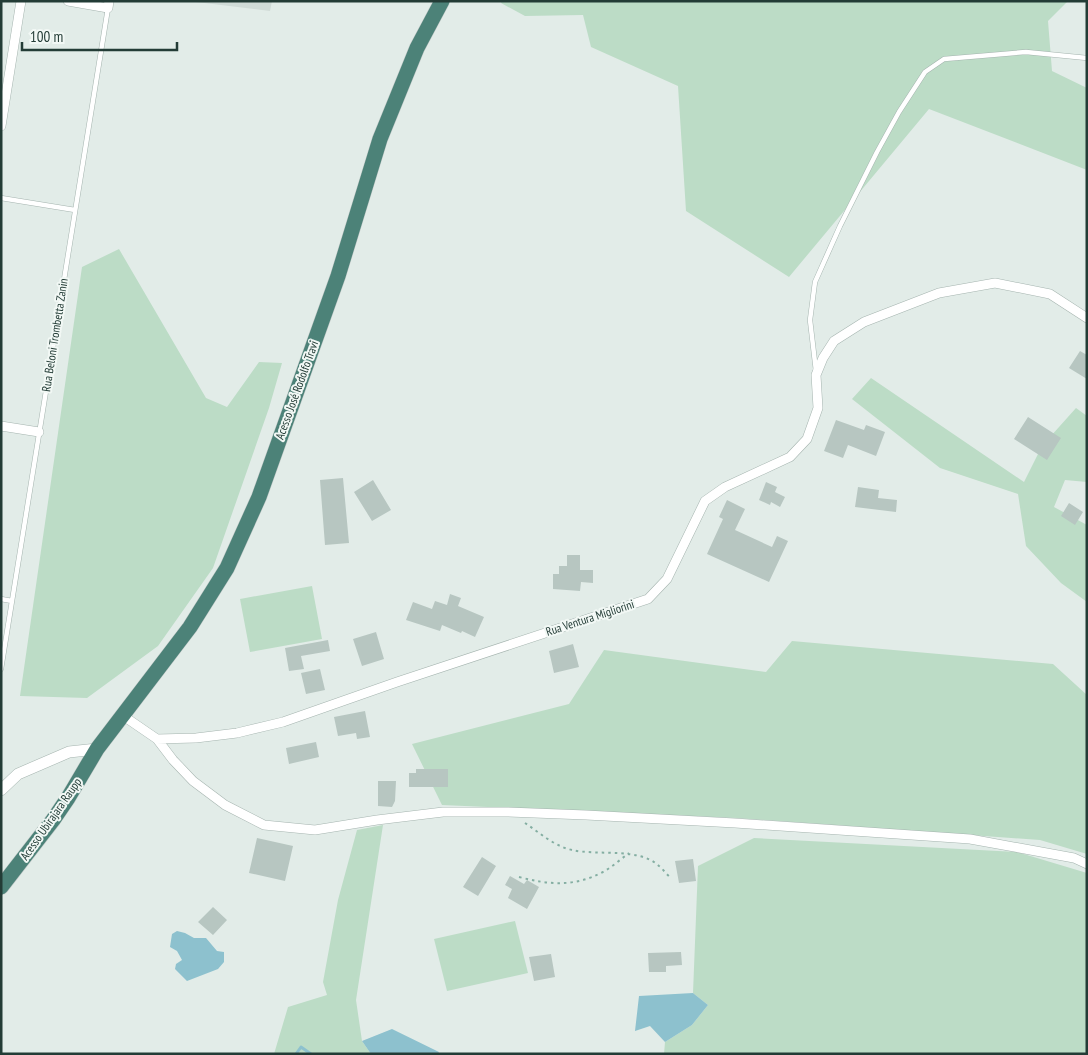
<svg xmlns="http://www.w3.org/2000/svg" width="1088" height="1055" font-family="'PT Sans Narrow',sans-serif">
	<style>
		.built { fill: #d0dbd7 }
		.green { fill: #bcdcc6 }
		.water { fill: #8dc1ce }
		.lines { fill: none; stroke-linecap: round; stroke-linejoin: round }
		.stream { stroke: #8dc1ce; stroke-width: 3 }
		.building { fill: #b7c6c1 }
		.service-casing { stroke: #a5b4af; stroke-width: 5.5 }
		.minor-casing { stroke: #a5b4af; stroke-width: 10 }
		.tertiary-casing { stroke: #a5b4af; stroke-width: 12 }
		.trunk-casing { stroke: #c1c8c7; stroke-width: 16 }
		.path { stroke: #84aea2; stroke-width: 2; stroke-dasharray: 2.5 4; stroke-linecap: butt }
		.service { stroke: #fff; stroke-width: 4.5 }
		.minor { stroke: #fff; stroke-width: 9 }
		.tertiary { stroke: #fff; stroke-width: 11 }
		.trunk { stroke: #4c8278; stroke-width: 15 }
		.labels { text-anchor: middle; stroke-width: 4; stroke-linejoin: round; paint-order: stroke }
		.street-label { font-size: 12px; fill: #233c36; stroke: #f2f8f5 }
	</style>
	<rect width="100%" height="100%" fill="#e2ece8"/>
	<path class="built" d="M188,1H272L270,11Z"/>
	<path class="green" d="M502,1H1068L1048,21L1052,71L1087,88V170L929,109L789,277L686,211L678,86L591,47L583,15L525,16L501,3Z
		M119,249L206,398L227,407L259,362L282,363L269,408L213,568L158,646L87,698L20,696L82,267Z
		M871,378L1024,482L1042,446L1076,408L1087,416V482L1065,480L1054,507L1087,525V602L1061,583L1026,546L1018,494L940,468L852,399Z
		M312,586L322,639L250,652L240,599Z
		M792,641L1053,664L1087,695V854L1040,840L737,818L442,805L412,744L569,704L604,650L766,672Z
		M383,825L356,1000L362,1041L371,1054H274L288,1007L327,995L323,982L338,900L357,830Z
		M754,838L1017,852L1087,873V1054H664L665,1042L692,1025L708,1005L693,993L698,866Z
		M515,921L528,973L447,991L434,939Z"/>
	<path class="water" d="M177,931L185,933L194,938H206L217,951L224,952V962L218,969L187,981L175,969L176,964L182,960L177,951L170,947L172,934Z
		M693,993L708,1005L692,1025L665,1042L650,1026L635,1031L639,996Z
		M392,1029L439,1052L438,1054H371L362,1041Z"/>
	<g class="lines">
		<path class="stream" d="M296,1054L301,1047L311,1054"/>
	</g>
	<path class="building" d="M1080,351L1087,355V379L1069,368Z
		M1028,417L1061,438L1047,460L1014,439Z
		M836,420L864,430L866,425L885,432L876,456L848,445L843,458L824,451Z
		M343,478L349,543L325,545L320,480Z
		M373,480L391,510L372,521L354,492Z
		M766,482L777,487L775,492L785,497L780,507L771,502L770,505L759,500Z
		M858,487L879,490L878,498L897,500L896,512L855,507Z
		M727,500L745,509L735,530L772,547L777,536L788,541L769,582L707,554L723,519L719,517Z
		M1069,503L1083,512L1075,525L1061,516Z
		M567,555H580V570H593V583L581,582L580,591L553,589V574H559V566H567Z
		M450,594L461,598L458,606L484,617L475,637L462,631L461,633L442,625L440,631L406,620L413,602L432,609L435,601L447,605Z
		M376,632L384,659L362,666L353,639Z
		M328,640L330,651L301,656L304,669L289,671L285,648Z
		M573,644L579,667L554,673L549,651Z
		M320,669L325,690L306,694L301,673Z
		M365,711L370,737L357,739L356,733L338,736L334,717Z
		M316,742L319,757L289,764L286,748Z
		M416,769H448V787H409V773H416Z
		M378,781H396L395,801L392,807L378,806Z
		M257,838L293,846L285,881L249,873Z
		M482,857L496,866L478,896L463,887Z
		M693,859L696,881L679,883L675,861Z
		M510,876L524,884L527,880L539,887L527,909L508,898L512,889L505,885Z
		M213,907L227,920L213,935L198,922Z
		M681,952L682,965L666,966V972H649L648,953Z
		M551,954L555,977L534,981L529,957Z"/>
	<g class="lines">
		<g class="service-casing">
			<path id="service" d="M1,198L75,210
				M816,371L810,320L815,282L840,226L877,152L899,112L925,72L944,59L1026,52L1087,58
				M1,599L12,601
				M1,669L108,8"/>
		</g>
		<g class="minor-casing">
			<path id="minor" d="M68,1L108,8L109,1
				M1,126L21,1
				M1,426L39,432
				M122,715L157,739L196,738L237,733L283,722L397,682L648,599L667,579L705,501L725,487L790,457L807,439L818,408L816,375L823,358L834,341L864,322L939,293L995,283L1050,294L1087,318
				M157,739L173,760L193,781L225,805L264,825L315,830L377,820L443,812H508L586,815L735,823L970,839L1074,858L1087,864"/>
		</g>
		<g class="tertiary-casing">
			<path id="tertiary" d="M1,790L18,774L69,752L97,749"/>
		</g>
		<g class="trunk-casing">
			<path id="trunk" d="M1,887L53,820L68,798L97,749L190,627L227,568L259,497L338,276L380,139L417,48L442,1"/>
		</g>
		<path class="path" d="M525,823C540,833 554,846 572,850C598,856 639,847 659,866C663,869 666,874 670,877
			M519,877C550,885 574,887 603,872C612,867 621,859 629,853"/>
		<use href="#service" class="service"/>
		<use href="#minor" class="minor"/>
		<use href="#tertiary" class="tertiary"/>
		<use href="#trunk" class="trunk"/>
	</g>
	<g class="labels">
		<g class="street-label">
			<text transform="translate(55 335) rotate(-81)" y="4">Rua Beloni Trombetta Zanin</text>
			<text transform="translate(297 390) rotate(-70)" y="4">Acesso José Rodolfo Travi</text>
			<text transform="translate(590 618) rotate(-18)" y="4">Rua Ventura Migliorini</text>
			<text transform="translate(51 819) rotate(-55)" y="4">Acesso Ubirajara Raupp</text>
		</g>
	</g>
	<rect width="1088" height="1055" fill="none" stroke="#233c36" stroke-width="5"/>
	<path d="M22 42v8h155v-8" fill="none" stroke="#233c36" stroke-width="2.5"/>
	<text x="30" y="42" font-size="15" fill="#233c36" stroke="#f2f8f5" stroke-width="4" paint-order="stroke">100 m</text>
</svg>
